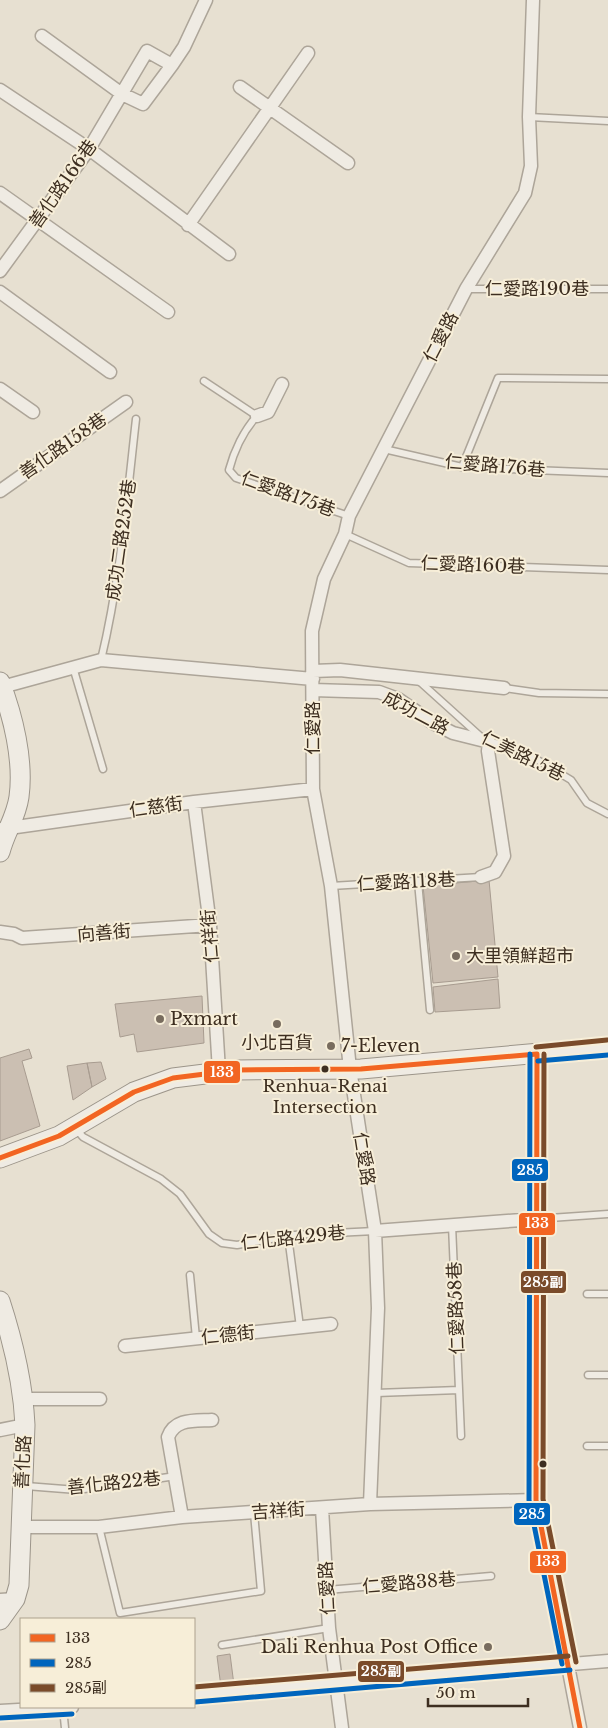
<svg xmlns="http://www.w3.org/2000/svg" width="608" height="1728" font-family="'Libre Baskerville','Noto Sans TC',serif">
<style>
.building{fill:#cbbfb2;stroke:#a89c90}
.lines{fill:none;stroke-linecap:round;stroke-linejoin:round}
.lane-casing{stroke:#ada599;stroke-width:9}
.street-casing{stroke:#ada599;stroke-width:15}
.secondary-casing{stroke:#9c958a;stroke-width:21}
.lane{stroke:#efebe3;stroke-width:6}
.street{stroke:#efebe3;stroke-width:12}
.secondary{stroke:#efebe3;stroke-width:19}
.bus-1-casing{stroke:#f7eed8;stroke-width:9}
.bus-2-casing{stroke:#f7eed8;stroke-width:9}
.bus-3-casing{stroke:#f7eed8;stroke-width:9}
.bus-1{stroke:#f26522;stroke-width:5}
.bus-2{stroke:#0065bd;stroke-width:5}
.bus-3{stroke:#7a4b2a;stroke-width:5}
.poi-dot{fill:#786c5e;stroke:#f7eed8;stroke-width:2}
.bus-dot{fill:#3d2e20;stroke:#f7eed8;stroke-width:2}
.labels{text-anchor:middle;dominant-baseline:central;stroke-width:4;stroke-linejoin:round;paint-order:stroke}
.bus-label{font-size:17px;fill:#3d2e20;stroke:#f7eed8}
.street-label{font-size:18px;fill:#3d2e20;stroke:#f7eed8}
.poi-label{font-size:18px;fill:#3d2e20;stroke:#f7eed8;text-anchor:start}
.line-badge{stroke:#f7eed8;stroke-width:2}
.badge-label{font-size:14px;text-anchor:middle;font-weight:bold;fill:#fff}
</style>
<rect width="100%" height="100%" fill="#e7e0d1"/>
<path class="building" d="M489,880L498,977L433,983L423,886Z
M498,979L500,1008L435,1012L433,987Z
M202,996L204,1043L137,1052L134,1034L120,1037L115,1004Z
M29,1049L32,1058L22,1061L40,1126L0,1141V1058Z
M101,1062L106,1079L92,1087L87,1063Z
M87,1063L92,1087L73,1100L67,1066Z
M230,1654L234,1685L221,1687L217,1656Z"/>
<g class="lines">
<g class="lane-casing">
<path id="lane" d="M529,117L608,121
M467,289H608
M204,381L257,416C244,430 234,451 229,470L236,478L349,516
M384,449L462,467L608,473
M462,467L498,378L608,379
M345,534L409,563L608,570
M101,660C120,581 127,499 136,419
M73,667L103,769
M419,681L480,736
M504,688L539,693L608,694
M488,742L508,745L531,756L571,780L587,803L608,814
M418,882L430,1010
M331,886L481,877
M75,1128L83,1137L161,1179L180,1194L209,1234L222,1243L237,1245L294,1235L375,1231
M535,1219L608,1214
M452,1225L461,1436
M288,1236L300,1327
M190,1275L196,1338
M587,1294H608
M588,1375H608
M376,1393L459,1390
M587,1446H608
M26,1486L77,1490L176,1476
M99,1527L120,1613L261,1591L254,1513
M327,1590L491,1576
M222,1645L329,1628
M63,1708L65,1728"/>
</g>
<g class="street-casing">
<path id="street" d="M42,36L122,94L143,104L172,65
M240,87L348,163
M0,90L89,149L229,254
M0,193L168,312
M188,225L308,53
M0,271L89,149L147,51L172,65L184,47L206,0
M0,292L110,372
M0,389L33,412
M257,416L268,412L282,384
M0,491L126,402
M313,671L340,670L504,688
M2,687L101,660L313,679
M313,690L379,692L398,699L433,723L453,733L489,742L488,751L504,856L495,872L481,877
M194,802L210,925L219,1071
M2,829L194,802L313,789
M0,932L14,934L22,938L210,925
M537,1054L535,1219L536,1500L580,1728
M375,1231L535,1219
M125,1346L331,1324
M24,1399H100
M0,1430L25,1425
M370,1504L378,1308L375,1231L350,1069L331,886L313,789L312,631L324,579L345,534L349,516L466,289L525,193L531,166L529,117L533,0
M322,1508L329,1628L342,1728
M182,1517L168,1437C175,1418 195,1421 212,1420
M20,1527H99L182,1517L370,1504L536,1500
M0,1600L15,1599
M194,1695L608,1661
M0,1711L72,1707"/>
</g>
<g class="secondary-casing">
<path id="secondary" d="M0,682C13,716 24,760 19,797C16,818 5,832 0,852
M0,1158L59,1136L134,1092L173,1078L237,1070L361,1069L608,1047
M0,1301C13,1341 23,1383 25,1425L19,1585L15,1599L0,1620"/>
</g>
<use href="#lane" class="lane"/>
<use href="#street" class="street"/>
<use href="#secondary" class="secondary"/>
<g class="bus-1-casing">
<path id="bus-1" d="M537,1054L536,1500L580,1728
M0,1158L59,1136L134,1092L173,1078L237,1070L361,1069L537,1054"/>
</g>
<g class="bus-2-casing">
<path id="bus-2" d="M530,1054L529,1500L562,1664
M538,1061L608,1055
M195,1702L570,1670
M0,1718L72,1714"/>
</g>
<g class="bus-3-casing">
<path id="bus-3" d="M536,1047L607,1040
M544,1054L543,1499L576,1662
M194,1687L568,1656"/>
</g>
<use href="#bus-1" class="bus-1"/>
<use href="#bus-2" class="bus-2"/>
<use href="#bus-3" class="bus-3"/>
</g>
<g class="poi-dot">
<circle cx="456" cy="956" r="5"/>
<circle cx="160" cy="1019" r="5"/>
<circle cx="277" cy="1024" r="5"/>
<circle cx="331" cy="1046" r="5"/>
<circle cx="488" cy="1647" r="5"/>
</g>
<g class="bus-dot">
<circle cx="325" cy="1069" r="4.5"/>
<circle cx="543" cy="1464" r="4.5"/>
</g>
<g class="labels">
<g class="bus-label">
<text x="325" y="1086">Renhua-Renai<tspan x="325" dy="21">Intersection</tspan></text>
</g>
<g class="street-label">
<text transform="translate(63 184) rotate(-55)">善化路166巷</text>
<text x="537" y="289">仁愛路190巷</text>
<text transform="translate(441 337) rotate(-63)">仁愛路</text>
<text transform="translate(63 446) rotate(-35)">善化路158巷</text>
<text transform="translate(495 466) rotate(5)">仁愛路176巷</text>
<text transform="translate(288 494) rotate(20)">仁愛路175巷</text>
<text transform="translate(121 540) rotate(-82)">成功二路252巷</text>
<text transform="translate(473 565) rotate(2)">仁愛路160巷</text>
<text transform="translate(416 713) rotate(28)">成功二路</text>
<text transform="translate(313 728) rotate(-90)">仁愛路</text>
<text transform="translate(523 756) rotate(26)">仁美路15巷</text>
<text transform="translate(156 807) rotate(-8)">仁慈街</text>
<text transform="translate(406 882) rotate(-3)">仁愛路118巷</text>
<text transform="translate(104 933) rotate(-5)">向善街</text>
<text transform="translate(210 936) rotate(-95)">仁祥街</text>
<text transform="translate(364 1159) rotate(81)">仁愛路</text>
<text transform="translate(293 1238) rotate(-6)">仁化路429巷</text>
<text transform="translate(456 1308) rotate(-92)">仁愛路58巷</text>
<text transform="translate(228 1335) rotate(-6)">仁德街</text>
<text transform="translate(23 1462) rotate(-87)">善化路</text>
<text transform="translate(114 1483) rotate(-6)">善化路22巷</text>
<text transform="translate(278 1511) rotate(-4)">吉祥街</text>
<text transform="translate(409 1583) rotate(-5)">仁愛路38巷</text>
<text transform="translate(327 1588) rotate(-93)">仁愛路</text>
</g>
<g class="poi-label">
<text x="466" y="956">大里領鮮超市</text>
<text x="170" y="1019">Pxmart</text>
<text x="277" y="1043" text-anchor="middle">小北百貨</text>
<text x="341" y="1046">7-Eleven</text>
<text x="478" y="1647" text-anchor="end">Dali Renhua Post Office</text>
</g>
</g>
<g class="line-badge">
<rect x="203" y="1060" width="38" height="24" rx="5" fill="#f26522"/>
<rect x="511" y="1158" width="38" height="24" rx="5" fill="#0065bd"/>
<rect x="518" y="1212" width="38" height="24" rx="5" fill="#f26522"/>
<rect x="520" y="1270" width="47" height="24" rx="5" fill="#7a4b2a"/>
<rect x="513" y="1502" width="38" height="24" rx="5" fill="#0065bd"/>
<rect x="529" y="1550" width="38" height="24" rx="5" fill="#f26522"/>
<rect x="357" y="1660" width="48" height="23" rx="5" fill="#7a4b2a"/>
</g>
<g class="badge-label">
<text x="222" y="1077">133</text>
<text x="530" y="1175">285</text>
<text x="537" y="1228">133</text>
<text x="543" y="1287">285副</text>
<text x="532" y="1519">285</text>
<text x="548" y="1566">133</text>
<text x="381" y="1676">285副</text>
</g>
<rect x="20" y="1618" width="175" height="90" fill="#f7eed8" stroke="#ada18e"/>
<rect x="30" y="1634" width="25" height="8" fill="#f26522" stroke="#ada18e"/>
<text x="65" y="1643" font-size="15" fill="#3d2e20">133</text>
<rect x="30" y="1659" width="25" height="8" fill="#0065bd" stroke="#ada18e"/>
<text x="65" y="1668" font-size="15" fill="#3d2e20">285</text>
<rect x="30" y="1684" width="25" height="8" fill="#7a4b2a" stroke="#ada18e"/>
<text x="65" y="1693" font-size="15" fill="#3d2e20">285副</text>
<path d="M428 1698v8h100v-8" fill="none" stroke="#3d2e20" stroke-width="2.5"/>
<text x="436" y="1698" font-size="15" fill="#3d2e20" stroke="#f7eed8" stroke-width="4" paint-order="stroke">50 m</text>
</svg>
